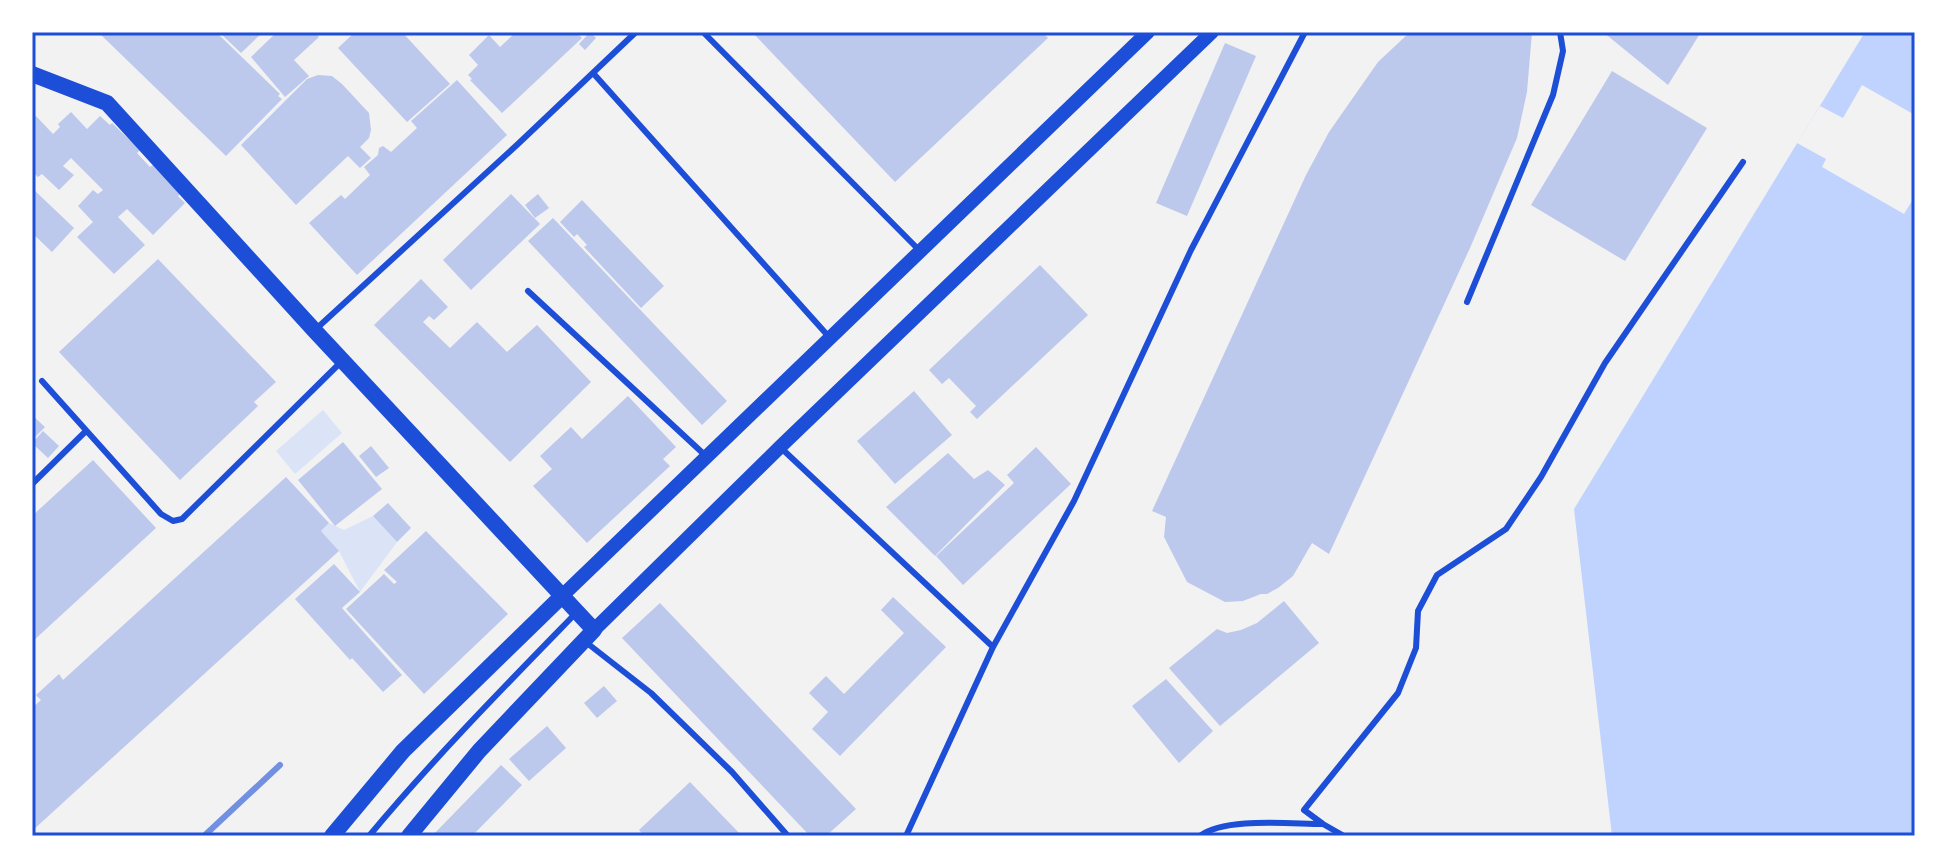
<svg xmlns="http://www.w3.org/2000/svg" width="1947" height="868" font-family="Inter,sans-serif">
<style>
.green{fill:#dbe4f7}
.water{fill:#bfd3fe}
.pier{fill:#f2f2f2}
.building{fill:#bdc9ec}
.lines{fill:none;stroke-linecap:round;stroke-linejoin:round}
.service{stroke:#1d4ed8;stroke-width:6}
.tertiary{stroke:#1d4ed8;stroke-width:14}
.secondary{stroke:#1d4ed8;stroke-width:16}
.rail{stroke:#7290e2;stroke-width:6}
.neatline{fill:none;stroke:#1d4ed8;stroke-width:3}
</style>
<rect width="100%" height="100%" fill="#f2f2f2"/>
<path class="green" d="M323,410L342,433L295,474L276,451Z
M373,516L397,542L360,592L339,551L321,531L329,523L344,530Z"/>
<path class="water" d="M1865,32H1915V836H1612L1574,509Z"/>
<path class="pier" d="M1862,85L1915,115V196L1904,214L1822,167L1826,159L1797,143L1820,106L1843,118Z"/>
<path class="building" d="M98,32H216L280,94L278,96L282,99L226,156Z
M219,32H263L241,53Z
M277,32H315L319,37L294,60L309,76L285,97L251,57Z
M355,32H402L450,84L407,122L338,48Z
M516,32H576L582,38L502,113L470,80L472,79L468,75L478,65L469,55L489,35L500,47Z
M590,32L596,38L585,50L579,44Z
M752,32H1042L1048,38L895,182Z
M1410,32H1532L1527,92L1517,138L1470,248L1329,554L1312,543L1293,576L1278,588L1267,594H1261L1243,601L1225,602L1187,582L1164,537L1166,517L1152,511L1306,175L1329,132L1378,62Z
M1603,32H1701L1668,85Z
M1225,43L1256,56L1187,216L1156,203Z
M1612,71L1707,128L1625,261L1531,205Z
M318,75L332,76L342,84L369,113L371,130L369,138L360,147L371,158L360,168L348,156L296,205L241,145L307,79Z
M457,80L507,135L357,275L309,223L341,195L345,199L370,175L364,167L378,155L379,148L383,146L391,152L417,128L411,121Z
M71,112L87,129L100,116L110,125L112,123L140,150L137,153L150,167L153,165L181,193L178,196L185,203L153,235L127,209L118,217L145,245L114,274L77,237L93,222L78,206L93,190L98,194L103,190L71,158L63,166L74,175L59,190L42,174L38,177L32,171V120L36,116L53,134L60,127L58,124Z
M32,188L74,228L52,252L32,233Z
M511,194L540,224L471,290L443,260Z
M538,194L549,208L535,218L525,205Z
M582,200L664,286L641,308L584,247L587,245L577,234L574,237L560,222Z
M553,218L727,401L702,425L528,241Z
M158,259L276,382L254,402L258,406L180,480L59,352Z
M1040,265L1088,315L977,419L970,412L976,406L949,378L942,384L929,370Z
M421,279L448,307L434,320L429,316L423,322L450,348L477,322L507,352L537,325L591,382L510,462L374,325Z
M914,391L952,435L895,484L857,441Z
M628,396L676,447L663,459L670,466L587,543L533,486L552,469L540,456L571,427L582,439Z
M32,415L45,427L32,440Z
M43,431L59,446L48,458L32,443Z
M343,442L382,489L335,526L298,480Z
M371,446L389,468L376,477L359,456Z
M1036,447L1071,484L963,585L936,556L1014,483L1007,475Z
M948,453L974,479L988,470L1005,485L935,556L886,507Z
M93,460L156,528L32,642V516Z
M286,477L329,523L321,531L339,551L32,831V708L41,700L36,695L59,674L63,680Z
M388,503L411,528L397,542L373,516Z
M426,531L508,614L424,694L346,609L384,574L394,584L397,582L384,570Z
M334,564L360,592L342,608L402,675L383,692L352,658L350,660L295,599Z
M893,597L946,647L840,756L812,729L828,712L809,693L826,676L844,694L904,633L881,610Z
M1284,601L1319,643L1220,726L1169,668L1217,629L1227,633L1241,630L1257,623Z
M660,603L856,809L826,836H810L622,638Z
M1166,679L1213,731L1179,763L1132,706Z
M604,686L617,701L597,718L584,703Z
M547,726L566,748L529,781L509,759Z
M501,765L522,785L472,836H432Z
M690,782L742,836H644L639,830Z"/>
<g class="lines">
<path class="service" d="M703,32L920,251
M593,73L830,338
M528,291L707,457
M1467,302L1553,95L1563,51L1560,32
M316,329L519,143L636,32
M42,381L161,514L173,521L182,519L340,363
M780,447L993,647
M32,484L86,431
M587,643L651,693L732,772L788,836
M1323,824L1344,836
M369,836C434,758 505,686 576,613
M906,836L993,647L1074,501L1191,250L1305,32
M1200,836C1225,817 1290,824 1323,824L1304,810L1398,693L1416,648L1418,611L1437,575L1506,529L1541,477L1605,363L1743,162"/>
<path class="tertiary" d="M562,596L1148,32
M594,630L780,447L1212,32"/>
<path class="secondary" d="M32,74L107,103L314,330L594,630L479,751L409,836
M332,836L403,751L562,596"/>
<path class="rail" d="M204,836L280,765"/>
</g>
<rect width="1947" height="868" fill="none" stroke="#ffffff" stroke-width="68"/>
<rect x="34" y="34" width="1879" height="800" class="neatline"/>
</svg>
